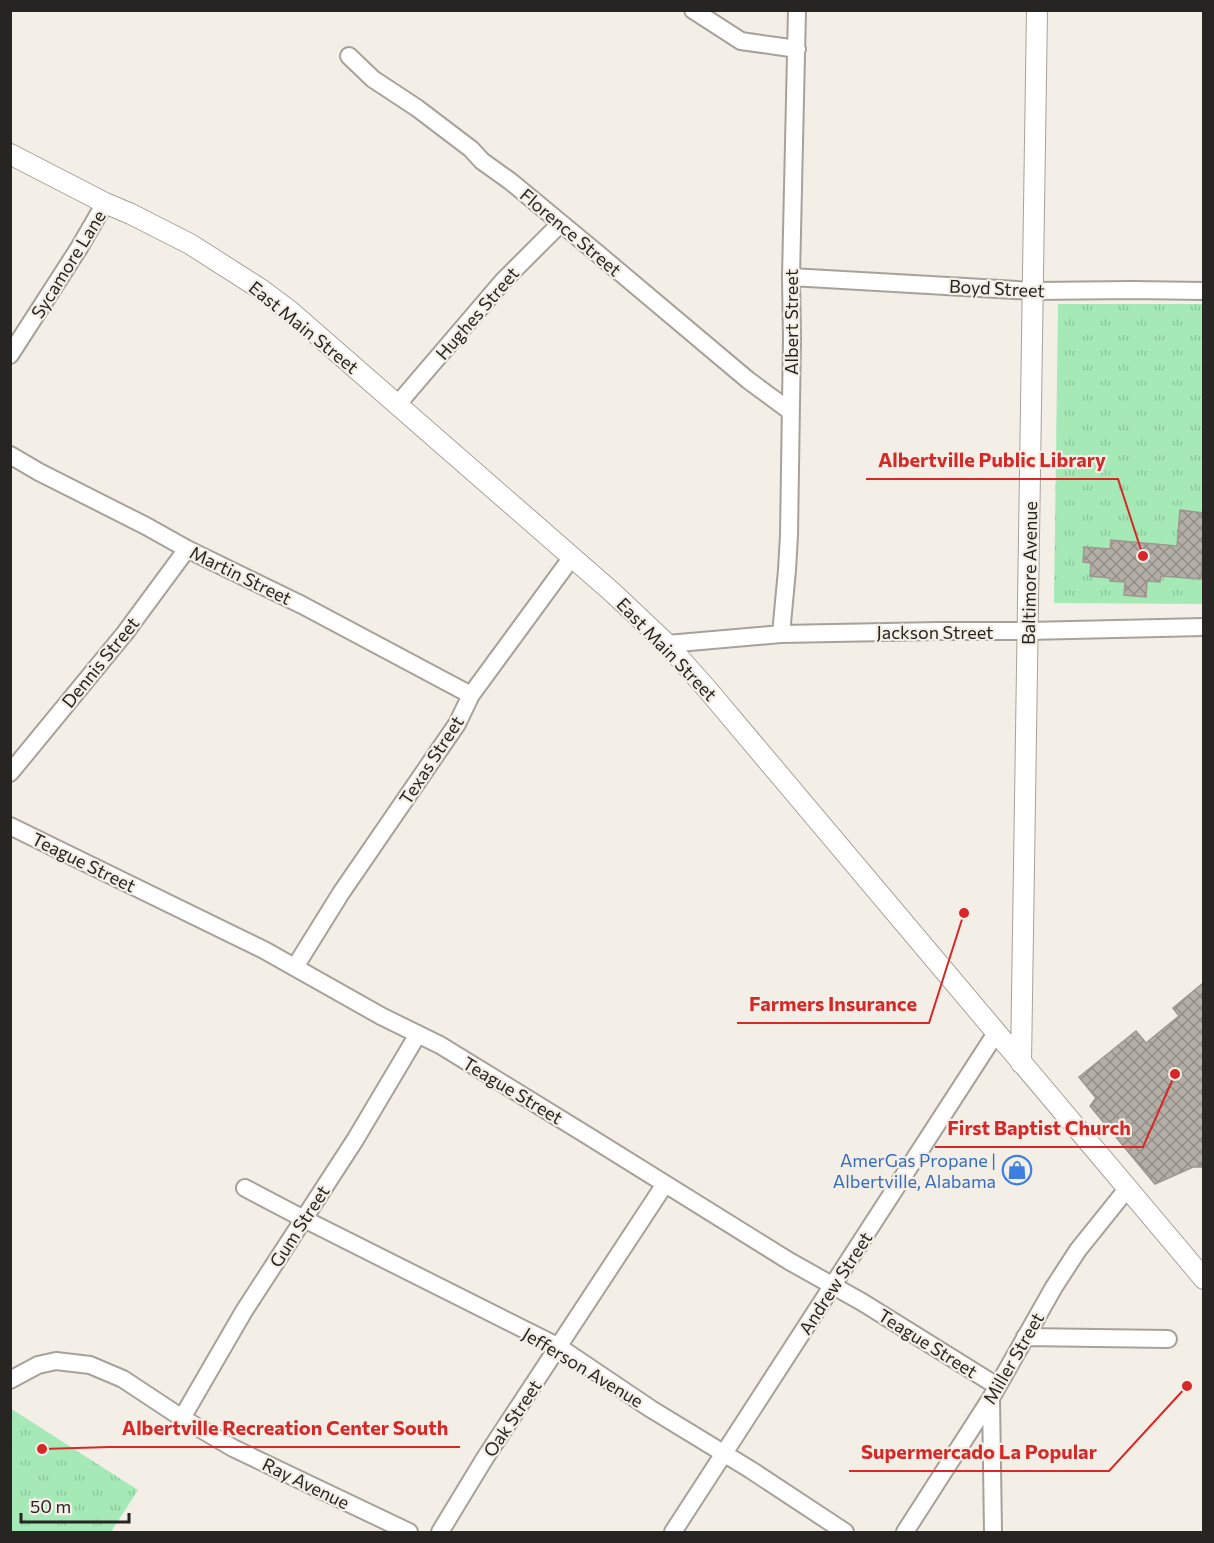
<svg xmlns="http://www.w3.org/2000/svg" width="1214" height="1543" font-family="Commissioner,sans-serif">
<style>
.park{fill:url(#park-tufts)}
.building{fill:url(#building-cross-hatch);stroke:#9d988f;stroke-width:1.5}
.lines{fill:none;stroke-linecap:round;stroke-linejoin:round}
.minor-casing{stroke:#a7a299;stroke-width:20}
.major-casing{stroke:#a7a299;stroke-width:22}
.minor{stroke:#fff;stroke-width:16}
.major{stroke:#fff;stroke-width:20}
.labels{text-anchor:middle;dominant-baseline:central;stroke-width:4.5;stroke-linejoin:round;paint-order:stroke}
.street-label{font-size:18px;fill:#272522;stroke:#f4efe6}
.shop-label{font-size:18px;fill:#366cbe;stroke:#f4efe6;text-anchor:end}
.leader{fill:none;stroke:#d62828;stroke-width:2}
.callout-dot{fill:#d62828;stroke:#f4efe6;stroke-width:2}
.callout-label{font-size:20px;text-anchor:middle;font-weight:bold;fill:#d62828;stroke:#f4efe6;stroke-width:4.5;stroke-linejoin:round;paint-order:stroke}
</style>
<defs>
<pattern id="park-tufts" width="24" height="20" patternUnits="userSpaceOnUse" patternTransform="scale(1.5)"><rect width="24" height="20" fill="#a5e9b7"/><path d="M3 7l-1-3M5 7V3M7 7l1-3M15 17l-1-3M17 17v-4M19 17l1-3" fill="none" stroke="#8ec89d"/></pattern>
<pattern id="building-cross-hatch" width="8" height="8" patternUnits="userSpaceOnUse" patternTransform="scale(1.5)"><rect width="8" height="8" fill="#b4afa6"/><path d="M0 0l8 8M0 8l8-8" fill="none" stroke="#928e87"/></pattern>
</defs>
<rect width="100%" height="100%" fill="#f4efe6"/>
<path class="park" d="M1058,304H1203V604L1054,603Z
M10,1408L138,1490L111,1532H11Z"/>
<path class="building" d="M1180,510L1203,513V550L1201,579L1161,576L1160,582L1147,581L1146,597L1124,595L1125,582L1110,581V578L1090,576L1091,563L1083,562L1084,547L1110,549L1111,540L1177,546Z
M1203,983V1167H1193L1155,1184L1090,1106L1096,1098L1079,1077L1136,1031L1146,1043L1179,1016L1173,1008Z"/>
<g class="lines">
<g class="minor-casing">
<path id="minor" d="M693,10L741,41L797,49
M349,56L373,79L417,108L471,149L482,161L510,181L603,258L748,380L790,411
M791,277L1033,291L1133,290L1204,291
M10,355L79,248L105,203
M397,405L503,281L560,224
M10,455L39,472L146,526L187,549L302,605L471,695
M781,634L787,570L789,535L792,338L791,277L797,10
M667,644L781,634L939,631H1028L1204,627
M10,773L125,633L187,549
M10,826L264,950L381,1016L440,1045L585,1134L789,1261L862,1302L997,1386
M295,967L341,893L457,724L471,695L572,557
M245,1188L304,1219L559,1347L651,1409L751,1470L845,1532
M1025,1337L1168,1339
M10,1380L38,1365L56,1361L90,1365L123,1379L182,1418L233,1448L409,1532
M991,1398L993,1532
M182,1418L244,1311L355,1140L418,1034
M440,1532L485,1458L665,1184
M673,1532L996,1033
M905,1532L991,1398L1054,1287L1078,1250L1127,1189"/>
</g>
<g class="major-casing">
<path id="major" d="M10,154L105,203L131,214L190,244L262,290L290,311L612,592L667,644L707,689L1204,1279
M1021,1063L1037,10"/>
</g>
<use href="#minor" class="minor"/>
<use href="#major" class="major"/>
</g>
<defs>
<g id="shop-ring" transform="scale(1.5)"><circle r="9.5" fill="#f4efe6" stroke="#3f7fe0" stroke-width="1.5"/><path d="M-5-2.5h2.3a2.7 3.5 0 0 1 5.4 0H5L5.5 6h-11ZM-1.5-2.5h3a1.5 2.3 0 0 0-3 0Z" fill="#3f7fe0"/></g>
</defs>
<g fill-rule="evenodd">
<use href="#shop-ring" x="1017" y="1170"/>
</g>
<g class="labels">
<g class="street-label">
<text transform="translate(571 232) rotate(40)">Florence Street</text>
<text transform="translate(68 264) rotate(-58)">Sycamore Lane</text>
<text transform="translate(997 288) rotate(3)">Boyd Street</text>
<text transform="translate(477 313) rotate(-49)">Hughes Street</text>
<text transform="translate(791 322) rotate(-90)">Albert Street</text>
<text transform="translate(304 327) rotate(39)">East Main Street</text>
<text transform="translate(1029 573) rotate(-89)">Baltimore Avenue</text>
<text transform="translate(241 575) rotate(26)">Martin Street</text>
<text x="935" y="632">Jackson Street</text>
<text transform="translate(667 649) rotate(46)">East Main Street</text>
<text transform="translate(100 662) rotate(-51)">Dennis Street</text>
<text transform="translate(431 760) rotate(-57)">Texas Street</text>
<text transform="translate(84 862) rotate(26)">Teague Street</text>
<text transform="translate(513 1090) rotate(31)">Teague Street</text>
<text transform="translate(299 1226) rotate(-57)">Gum Street</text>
<text transform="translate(835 1283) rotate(-57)">Andrew Street</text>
<text transform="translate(928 1343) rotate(32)">Teague Street</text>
<text transform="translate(1013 1358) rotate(-60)">Miller Street</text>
<text transform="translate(583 1367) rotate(31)">Jefferson Avenue</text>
<text transform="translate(512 1418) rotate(-56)">Oak Street</text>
<text transform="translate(306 1483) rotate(26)">Ray Avenue</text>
</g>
<g class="shop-label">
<text x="996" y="1160">AmerGas Propane |<tspan x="996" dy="21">Albertville, Alabama</tspan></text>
</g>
</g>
<path class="leader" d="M1143 556L1118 479H866M964 913L929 1023H737M1175 1074L1143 1147H935M42 1449L110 1447H460M1187 1386L1109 1471H849"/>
<g class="callout-dot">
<circle cx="1143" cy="556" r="6"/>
<circle cx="964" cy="913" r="6"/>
<circle cx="1175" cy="1074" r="6"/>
<circle cx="42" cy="1449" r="6"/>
<circle cx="1187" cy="1386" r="6"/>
</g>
<g class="callout-label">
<text x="992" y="467">Albertville Public Library</text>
<text x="833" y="1011">Farmers Insurance</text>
<text x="1039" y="1135">First Baptist Church</text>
<text x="285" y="1435">Albertville Recreation Center South</text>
<text x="979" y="1459">Supermercado La Popular</text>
</g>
<rect width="1214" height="1543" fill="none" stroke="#272522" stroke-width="24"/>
<path d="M21 1513v9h108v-9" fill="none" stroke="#272522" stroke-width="3"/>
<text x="30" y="1513" font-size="18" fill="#272522" stroke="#f4efe6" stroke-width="4.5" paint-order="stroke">50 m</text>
</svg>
